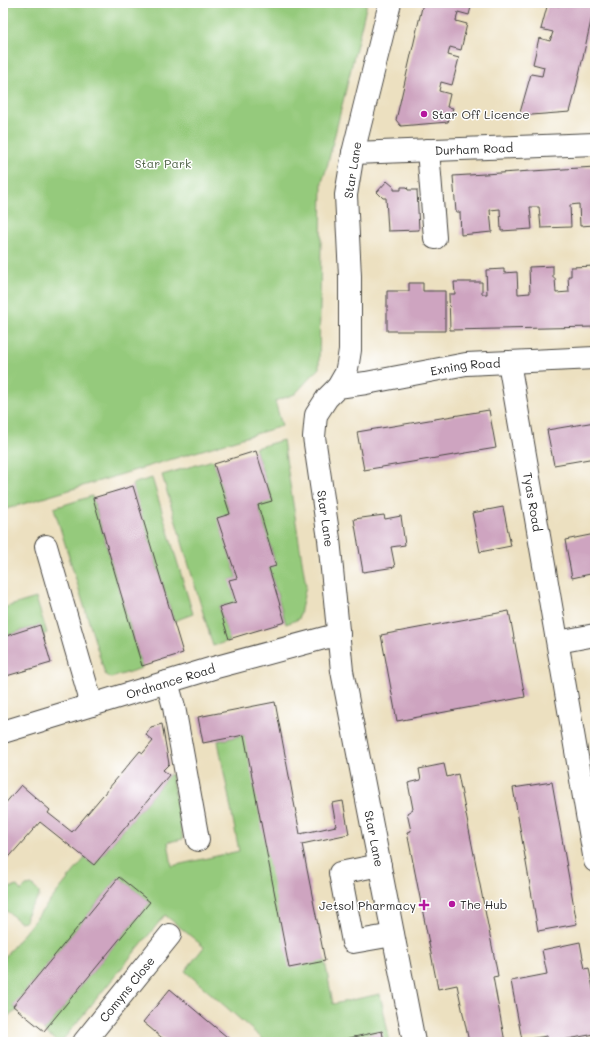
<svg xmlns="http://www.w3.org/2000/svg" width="598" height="1045" font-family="Mali,sans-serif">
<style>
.green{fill:#95ca7b;stroke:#607a53}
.building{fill:#cea4c0}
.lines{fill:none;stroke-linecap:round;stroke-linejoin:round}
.minor-casing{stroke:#484641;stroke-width:24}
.minor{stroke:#fff;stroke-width:22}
.poi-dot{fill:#b5179e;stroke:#fff;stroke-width:1.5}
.labels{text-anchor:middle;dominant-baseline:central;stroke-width:3;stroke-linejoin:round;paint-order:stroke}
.poi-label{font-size:12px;fill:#2b2b2b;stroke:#fff;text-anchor:start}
.street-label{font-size:12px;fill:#2b2b2b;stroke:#fff}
.park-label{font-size:12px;fill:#506347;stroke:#fff}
</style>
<rect width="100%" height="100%" fill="#fff"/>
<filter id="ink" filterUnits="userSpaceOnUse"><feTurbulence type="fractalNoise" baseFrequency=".025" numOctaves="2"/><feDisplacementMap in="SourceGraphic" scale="8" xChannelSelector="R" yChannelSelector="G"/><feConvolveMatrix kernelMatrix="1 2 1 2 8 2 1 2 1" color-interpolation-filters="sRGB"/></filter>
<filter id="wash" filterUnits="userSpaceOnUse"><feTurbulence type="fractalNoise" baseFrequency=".012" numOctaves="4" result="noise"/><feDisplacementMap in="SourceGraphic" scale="16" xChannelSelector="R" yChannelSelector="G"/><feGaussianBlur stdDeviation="0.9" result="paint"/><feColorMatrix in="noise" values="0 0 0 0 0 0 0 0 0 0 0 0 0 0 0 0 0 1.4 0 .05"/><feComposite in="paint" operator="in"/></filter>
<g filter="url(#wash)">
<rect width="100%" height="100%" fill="#ece0c0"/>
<path class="green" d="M3,3H367L327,167L322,182L319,368L295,394L275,401L282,426L3,510Z
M283,440L306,586L299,619L286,624L269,568L276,565L258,505L272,500L255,448Z
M213,460L230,514L218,519L237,578L230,580L236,602L219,607L230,641L213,646L162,475Z
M152,478L193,614L174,621L132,484Z
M92,496L142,668L111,678L105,674L54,508Z
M36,598L47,633L43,635L39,625L3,637V608Z
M244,735L325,961L333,1004L380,994L390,1042H266L185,971L204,947L165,915L61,1042H57L44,1031L150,902L119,877L13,1006L18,1010L3,1019V959L85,858L94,865L169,775L171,774L183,839L168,842L172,866L239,851L218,741Z
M32,885L39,892V897L28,911L26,921L20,922L3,908V893L8,888L17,886L21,891L26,886Z"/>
<g id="blocks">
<path class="building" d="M423,3H472L469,15L458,12L456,21L467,24L461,50L450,47L448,55L459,58L452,85L441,82L439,91L450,94L447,107L453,108L448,122L401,126L396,120Z
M548,3L559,6L560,3H595L574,97L570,112L519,116L531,74L542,76L544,67L533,64L539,38L550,41L553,32L541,29Z
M595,167V225L580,226L579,204L570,205L571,227L541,228L539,207H530L532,229L501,231L500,209L490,210L492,232L461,235L460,212H456L453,176Z
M387,181L394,187V190H401V187H407L408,190H417L419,230L388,231L386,198H383L377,192Z
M553,266V278H555L556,293L569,292L568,276H571V267L595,266V327L450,330L449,294H455L454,282H482V294H487L486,270L504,269V273L517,272L518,294L530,293L529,267Z
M409,283H423V291H445V331H387V291H409Z
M489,410L496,448L364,470L357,432Z
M595,422V458L554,465L547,430Z
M256,451L272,501L258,505L276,566L269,568L285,622L229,639L219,607L236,602L229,580L237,578L217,518L230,514L214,464Z
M133,486L183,653L142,666L93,498Z
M503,507L511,546L480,552L472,513Z
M384,515L385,519L401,516L405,545L391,547L395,567L363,572L354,519Z
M595,534V573L572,578L565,540Z
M509,611L525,697L397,721L381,635Z
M40,625L51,663L3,677V637Z
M275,702L300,834L336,826L332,803L343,801L349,834L302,844L325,961L289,968L244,735L203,743L198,717Z
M162,724L169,764L163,770L169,775L94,865L40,822L3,864V806L21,785L50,810L48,813L72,832L140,751L143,753L153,741L146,735L151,727Z
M444,764L447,777L458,774L498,976L493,977L505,1042H469L457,985L438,989L407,832L411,831L407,813L413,809L408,783L421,780L419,769Z
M552,782L577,924L538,931L513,788Z
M119,877L150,902L44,1031L13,1006Z
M580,942L585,969L589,968L595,999V1034L552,1042H548L547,1036L522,1040L511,981L547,974L542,950Z
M170,989L233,1042H167L143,1022Z
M382,1031L384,1042H340V1040Z"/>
</g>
</g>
<g filter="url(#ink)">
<use href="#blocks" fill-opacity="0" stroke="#484641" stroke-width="1"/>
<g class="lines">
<g class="minor-casing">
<g id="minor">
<path id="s1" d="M390,3L353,153L346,195L350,276V350L348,363L346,373L338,387L327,398L316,415L314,437L329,539L342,671L414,1042"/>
<path d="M428,150L435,238"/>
<path id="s2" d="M353,153L595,144"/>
<path id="s3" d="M509,362L595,861"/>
<path id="s4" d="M338,387L366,383L466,364L595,358"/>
<path d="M46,546L92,705"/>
<path d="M558,642L595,635"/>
<path d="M167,682L174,707L198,840"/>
<path id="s5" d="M3,732L213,668L339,634"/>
<path d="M380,865L340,873L353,942L393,935"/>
<path id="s6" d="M84,1042L170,935"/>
</g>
</g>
<use href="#minor" class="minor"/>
</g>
</g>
<g class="poi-dot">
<circle cx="424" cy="114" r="4"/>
<circle cx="452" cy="904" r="4"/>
<path d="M422 899h4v4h4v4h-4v4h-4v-4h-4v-4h4z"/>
</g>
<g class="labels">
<g class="poi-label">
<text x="432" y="114">Star Off Licence</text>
<text x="460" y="904">The Hub</text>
<text x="416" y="905" text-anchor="end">Jetsol Pharmacy</text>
</g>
<g class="street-label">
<text stroke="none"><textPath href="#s2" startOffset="121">Durham Road</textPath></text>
<text transform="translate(352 170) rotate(-81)">Star Lane</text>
<text stroke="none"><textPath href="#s4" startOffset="129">Exning Road</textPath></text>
<text stroke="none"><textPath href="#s3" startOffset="142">Tyas Road</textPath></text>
<text stroke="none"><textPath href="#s1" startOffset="532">Star Lane</textPath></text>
<text stroke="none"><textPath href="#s5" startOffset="175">Ordnance Road</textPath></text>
<text stroke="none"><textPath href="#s1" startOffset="856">Star Lane</textPath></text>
<text stroke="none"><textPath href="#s6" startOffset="68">Comyns Close</textPath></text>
</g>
<g class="park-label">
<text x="163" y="163">Star Park</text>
</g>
</g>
<rect width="598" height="1045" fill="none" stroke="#fff" stroke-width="16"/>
</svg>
